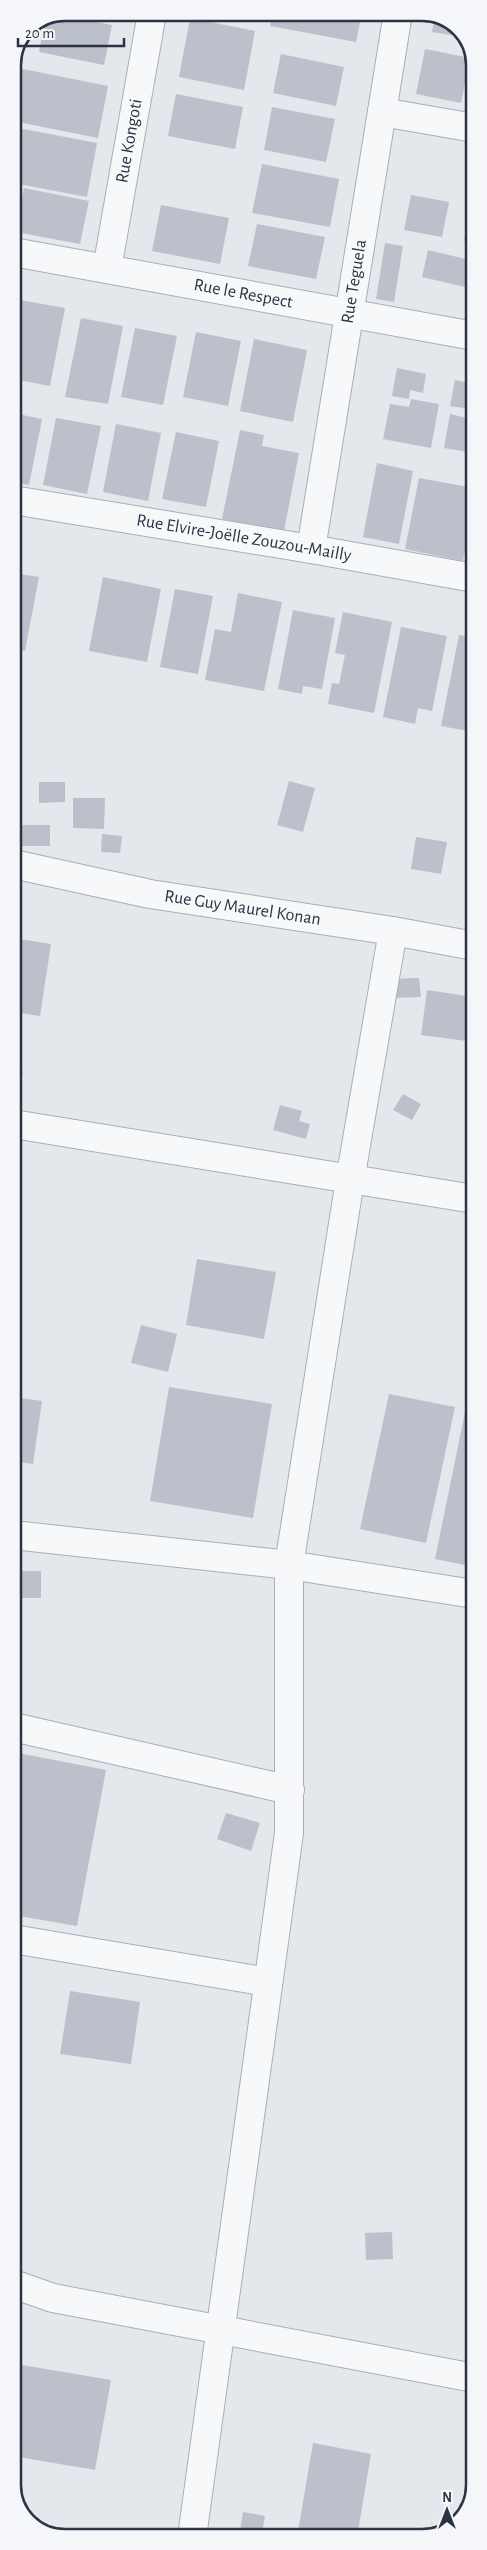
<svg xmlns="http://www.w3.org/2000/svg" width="487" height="2550" font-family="'Alegreya Sans',sans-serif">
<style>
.building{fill:#bbc0ca}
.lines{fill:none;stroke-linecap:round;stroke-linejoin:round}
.minor-casing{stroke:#a9aeb7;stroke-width:30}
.minor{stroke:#f7f8fa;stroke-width:28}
.labels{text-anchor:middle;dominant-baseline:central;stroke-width:4;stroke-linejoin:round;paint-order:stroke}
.street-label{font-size:18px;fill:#2b3445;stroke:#f4f6f9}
.rim{fill:none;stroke:#2b3445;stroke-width:2.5}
</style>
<rect width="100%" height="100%" fill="#e4e7ec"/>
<path class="building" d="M222,13H260L258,21Z
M272,13H362L356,42L270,26Z
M60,15L112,25L104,65L39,52L45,21Z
M435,17L459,28L463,37L432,32Z
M190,18L255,31L244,90L179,77Z
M425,49L470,58L461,103L416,94Z
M281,54L344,67L336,106L273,93Z
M18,68L108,86L98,138L13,121V97Z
M176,94L243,107L235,149L168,136Z
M272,107L335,119L326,162L264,150Z
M13,127L97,143L87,197L13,183Z
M262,164L339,179L330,227L252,213Z
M24,188L89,201L80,244L16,232Z
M411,195L449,202L442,237L404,230Z
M161,205L229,218L220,264L152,251Z
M468,220L474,221V243L464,241Z
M257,224L325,237L316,279L248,266Z
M385,243L403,246L394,302L376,299Z
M428,250L474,261V289L422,277Z
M20,300L65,308L50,386L13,379V338Z
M81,318L123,326L108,404L65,397Z
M135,328L177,336L163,405L121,397Z
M196,332L241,341L228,406L183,397Z
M254,339L307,350L293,422L240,411Z
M397,368L426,374L423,393L410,390L409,399L392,396Z
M455,380L474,384V400H471L470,409L450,406Z
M411,399L439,404L431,448L383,439L390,404L409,407Z
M473,410L474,453L444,448L450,414L471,419Z
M13,413L42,419L29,485L13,482Z
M56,418L101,426L87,494L43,485Z
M116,424L161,433L148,501L103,492Z
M240,430L264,435L262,446L299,453L284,531L222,519Z
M176,432L219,441L206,507L162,499Z
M377,463L413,471L399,544L363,537Z
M419,478L474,488V505L463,561L405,549Z
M13,573L39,577L25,651L13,649Z
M103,577L161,589L147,662L89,651Z
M175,589L213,596L198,674L160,667Z
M238,593L282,602L264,691L205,680L215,629L231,632Z
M293,610L335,618L322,689L303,686L302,694L278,689Z
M343,612L392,622L374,713L328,704L332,683L339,684L345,655L335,653Z
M401,627L447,636L432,711L418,708L415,724L383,717Z
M459,635L474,638V719H471L468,731L441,726Z
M289,781L315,788L303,832L277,825Z
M39,782H65V802L39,803Z
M73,798H105L104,829L73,828Z
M19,825H50V846H19Z
M102,834L122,836L120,853L101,852Z
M416,837L447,842L441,874L411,869Z
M13,938L51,944L40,1016L13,1012Z
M419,978L421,997L389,998L388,979Z
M427,990L474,997V1042L421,1035Z
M13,1069L23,1071L20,1087L13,1085Z
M403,1094L421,1104L412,1120L393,1110Z
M280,1105L302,1111L299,1121L310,1124L306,1139L273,1130Z
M197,1259L276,1272L264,1339L186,1325Z
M141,1325L177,1334L168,1372L131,1363Z
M169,1387L272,1404L253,1518L150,1501Z
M389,1394L455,1407L426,1543L360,1529Z
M13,1397L42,1401L33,1464L13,1461Z
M466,1407L474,1408V1567L435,1559Z
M19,1571H41V1598H19Z
M13,1752L106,1770L77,1926L13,1915Z
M226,1813L260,1823L251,1851L217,1839Z
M70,1991L140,2002L131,2064L60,2054Z
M392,2232L393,2259L366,2260L365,2233Z
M22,2365L111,2380L95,2470L13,2456V2379L19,2380Z
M313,2443L371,2454L357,2537H297Z
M243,2512L265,2516L261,2537H239Z"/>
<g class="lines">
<g class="minor-casing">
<g id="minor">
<path d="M382,112L474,128"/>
<path id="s1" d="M13,252L474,336"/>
<path id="s2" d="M107,269L152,13"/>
<path id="s3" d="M13,500L311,549L474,578"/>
<path id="s4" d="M311,549L398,13"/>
<path id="s5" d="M13,864L150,894L393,931L474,946"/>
<path d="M13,1124L474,1199"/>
<path d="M13,1535L289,1565L474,1594"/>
<path d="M13,1727L290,1790"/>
<path d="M13,1939L268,1982"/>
<path d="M13,2284L53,2298L474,2378"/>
<path d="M192,2537L289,1833V1565L350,1180L393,931"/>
</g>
</g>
<use href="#minor" class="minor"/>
</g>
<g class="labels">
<g class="street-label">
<text stroke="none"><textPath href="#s2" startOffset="130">Rue Kongoti</textPath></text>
<text stroke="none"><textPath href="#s4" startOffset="271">Rue Teguela</textPath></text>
<text stroke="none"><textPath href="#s1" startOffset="234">Rue le Respect</textPath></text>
<text stroke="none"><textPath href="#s3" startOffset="234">Rue Elvire-Joëlle Zouzou-Mailly</textPath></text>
<text stroke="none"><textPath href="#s5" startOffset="234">Rue Guy Maurel Konan</textPath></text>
</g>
</g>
<path d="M0 0H487V2550H0ZM65 21H422A44 44 0 0 1 466 65V2485A44 44 0 0 1 422 2529H65A44 44 0 0 1 21 2485V65A44 44 0 0 1 65 21Z" fill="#f4f6f9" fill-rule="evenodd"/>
<path class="rim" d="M65 21H422A44 44 0 0 1 466 65V2485A44 44 0 0 1 422 2529H65A44 44 0 0 1 21 2485V65A44 44 0 0 1 65 21Z"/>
<g transform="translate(447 2510)" stroke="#f4f6f9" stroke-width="4" paint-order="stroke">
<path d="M0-4L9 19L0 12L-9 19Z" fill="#2b3445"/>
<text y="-8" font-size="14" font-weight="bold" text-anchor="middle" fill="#2b3445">N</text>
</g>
<path d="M18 38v8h106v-8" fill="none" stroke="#2b3445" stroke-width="2.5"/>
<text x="25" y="38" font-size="15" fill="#2b3445" stroke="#f4f6f9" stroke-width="4" paint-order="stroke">20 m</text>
</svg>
